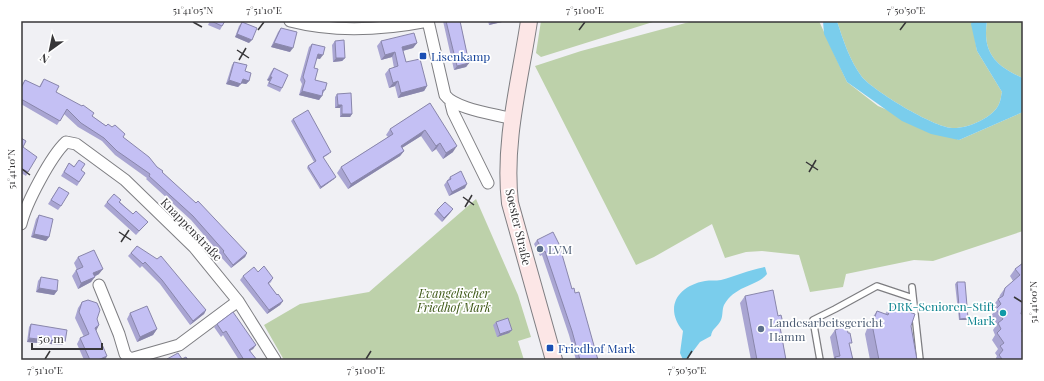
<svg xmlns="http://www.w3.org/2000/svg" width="1044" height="381" font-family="'Playfair Display',serif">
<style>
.green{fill:#bdd1aa}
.water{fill:#7acdec}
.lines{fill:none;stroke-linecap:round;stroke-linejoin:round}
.lane-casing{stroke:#7e7e82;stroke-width:8}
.street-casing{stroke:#7e7e82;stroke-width:13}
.secondary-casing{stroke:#7e7e82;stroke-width:18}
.lane{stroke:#fff;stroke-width:5.5}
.street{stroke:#fff;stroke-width:11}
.secondary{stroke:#fce6e6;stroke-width:16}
.wall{fill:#a9a5d2}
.shaded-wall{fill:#8986ab}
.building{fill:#c4c0f4;stroke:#8986ab}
.ticks{fill:none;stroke:#373638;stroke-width:1.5}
.transit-dot{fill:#1a4fb4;stroke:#fff;stroke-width:1.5}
.service-dot{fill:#5c6f8a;stroke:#fff;stroke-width:1.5}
.culture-dot{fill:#0f9aa8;stroke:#fff;stroke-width:1.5}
.labels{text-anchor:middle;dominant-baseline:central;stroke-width:3.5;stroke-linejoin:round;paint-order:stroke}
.transit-label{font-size:12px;fill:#164399;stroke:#fff;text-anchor:start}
.street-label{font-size:12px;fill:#373638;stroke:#fff}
.service-label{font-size:12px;fill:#4e5e75;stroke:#fff;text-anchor:start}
.park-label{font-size:12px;font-style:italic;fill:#3c5715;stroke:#fff}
.culture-label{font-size:12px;fill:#0d838f;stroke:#fff;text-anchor:end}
.neatline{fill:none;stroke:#373638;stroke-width:1.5}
.ticks-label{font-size:10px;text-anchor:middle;fill:#373638}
</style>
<rect width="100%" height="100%" fill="#f0f0f4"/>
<path class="green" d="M541,21H656L541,57L536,53Z
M693,21H819L847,82L878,106L959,140L1023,112V231L933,261L914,260L846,274L843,287L810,292L799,255L762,251L746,252L725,258L712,224L654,257L636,265L535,66L581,51Z
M837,21H972L977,51L1002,92C1001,95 1001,100 999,104C993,118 967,129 952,128C933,127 874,91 862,77C850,61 843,40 837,21Z
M987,21H1023V78C996,66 982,53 987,21Z
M476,199L518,295L531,337L518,341L524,360H284L264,325L300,304L369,292Z"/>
<path class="water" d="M823,21H837C843,40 850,61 862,77C874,91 933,127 952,128C967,129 993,118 999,104C1001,100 1001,95 1002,92L977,51L971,24L972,21H987C982,53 996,66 1023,78V112L959,140L931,134L902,121L847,82L824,34Z
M765,267L767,274C758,286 735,285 724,305C722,309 723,316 721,320C718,327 712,328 711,336L700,342L688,358L683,360L680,353L683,331C664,308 677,286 705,281C710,280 716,281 721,280C736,276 749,270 765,267Z"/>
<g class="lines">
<g class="lane-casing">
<path id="lane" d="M912,287L920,360
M820,360L813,320L835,309L877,286L913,298"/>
</g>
<g class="street-casing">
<path id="street" d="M290,21C336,33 382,30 428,21
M428,21L445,95C455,109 495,114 513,119
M452,102L451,104L453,112L488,183
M21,224C26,203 51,156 66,142L76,144L125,180L194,247L238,301L275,360
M99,285L119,334L125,354L130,359L179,345L238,301"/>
</g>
<g class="secondary-casing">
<path id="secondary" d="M529,21C520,81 503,142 510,203L554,360"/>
</g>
<use href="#lane" class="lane"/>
<use href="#street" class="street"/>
<use href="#secondary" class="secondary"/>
</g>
<path class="wall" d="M210,21H225L220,30L208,25Z
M443,21H460L469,63L466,67L454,70Z
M488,21H503L502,22L489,25Z
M242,22L249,43L235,37L239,26Z
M281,28L290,52L271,47L278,32Z
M335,41L345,58L342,61L333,62L332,45Z
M381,41L417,43L413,48L403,51L406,62L427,86L424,91L398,98L395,86L389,88L385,74L389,69L394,68L392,57L381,60L377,46Z
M312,44L320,59L316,58L314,68L315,80L325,90L319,100L299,95L302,84L300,80L309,47Z
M234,62L245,71L249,81L246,84L241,83L238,87L226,84L232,65Z
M274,68L282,88L280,92L267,86L269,81L267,80L271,72Z
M44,79L56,92L123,137L157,167L247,253L245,257L231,268L220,256L221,255L191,220L146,179L147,178L115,155L102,141L78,127L64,114L57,125L21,104V86L25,80L39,87Z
M337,94L352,114L350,117H340V108H335V97Z
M430,103L453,152L443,159L436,149L432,152L421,136L402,148L404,151L400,156L348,189L337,173L341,167L388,137L386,135L390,129Z
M293,119L329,154L323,158L334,179L320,189L307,168L308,166L314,162L291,121Z
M21,138L28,172L26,176L21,173Z
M69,163L85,173L77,186L61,176Z
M450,177L465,188L449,196L444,185Z
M59,187L61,206L58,210L48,204Z
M107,202H120L133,214L148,222L136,235L104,206Z
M453,209L450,213L442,222L434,214L437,210Z
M39,215L49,237L46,241L31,237L36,219Z
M537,240L572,289L598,360H576L569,335L542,255L540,256L534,244Z
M137,246L206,310L204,314L190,325L160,284L142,266L140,268L128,256Z
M78,257L99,274L94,277L91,282L78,289L72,276L76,270H77L74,263Z
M1023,263L1021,314L1023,360H995L997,356L995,353L998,349L992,340L995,335L993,330L997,324L991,316L995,310L993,306L998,299L999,298L1000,295L1005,288L1013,281L1010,276L1015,269Z
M258,272L273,278L271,282L269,284L277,295L283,301L280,305L267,314L240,280L243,276Z
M41,277L57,291L54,295L36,292L38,281Z
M957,282L968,318L967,320H959L955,284Z
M745,296L781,331L786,360H751L740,303Z
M82,302L97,319L99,325L96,330L105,360H84L77,344L80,338L84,337L75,318L78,308Z
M891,306L911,326L917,360H870L865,334L870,321L877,311L885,314Z
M130,313L157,329L153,335L137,342L127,319Z
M496,322L512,330L509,333L497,337L493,325Z
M31,324L65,342L62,345L27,342L29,327Z
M217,324L256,345L253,349L250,351L257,360H239L223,335L221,337L214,327Z
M835,330L850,346L853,360H833L834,358L830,337Z"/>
<path class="shaded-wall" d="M492,21H503L502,22L489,25Z
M237,34L252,40L249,43L235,37Z
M274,43L293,48L290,52L271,47Z
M417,43L413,48L398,52L402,47Z
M395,52L392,57L381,60L385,55Z
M318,54L323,55L320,59L315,58Z
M336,58H345L342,61L333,62Z
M469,63L466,67L454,70L457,66Z
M270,77H272L269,81L267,80Z
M243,79L249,81L246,84L240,83Z
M229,80L241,84L238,87L226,84Z
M398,81L395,86L389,88L393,83Z
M427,86L424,91L398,98L401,93Z
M302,91L322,96L319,100L299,95Z
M338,105H342L340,108H335Z
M342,114H352L350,117H340Z
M425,130L421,136L397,151L401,146Z
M440,143L436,149L432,152L436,146Z
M457,146L453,152L443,159L446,153Z
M404,151L400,156L348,189L351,184Z
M336,177L334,179L320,189L321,187Z
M467,184L465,188L449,196L452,192Z
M453,209L450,213L442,222L444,218Z
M34,234L49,237L46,241L31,237Z
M247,253L245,257L231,268L233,265Z
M103,269L99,274L89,279L93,273Z
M95,277L91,282L78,289L81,283Z
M39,288L57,291L54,295L36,292Z
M283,301L280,305L267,314L269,310Z
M206,310L204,314L190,325L193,321Z
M968,318L967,320H959L960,319Z
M99,325L96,331L95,328Z
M157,329L153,335L137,342L140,337Z
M512,330L509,333L497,337L500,334Z
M29,338L65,342L62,345L27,342Z
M256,345L253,349L246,353L249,350Z
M107,356L105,360H98Z"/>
<path class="building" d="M211,21H225L222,26Z
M446,21H460L469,63L457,66Z
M242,22L257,28L252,40L237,34Z
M281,28L297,32L293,48L274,43Z
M414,33L417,43L402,47L406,62L420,59L427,86L401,93L398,81L393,83L389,69L398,66L395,52L385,55L381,41Z
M344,40L345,58H336L335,41Z
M312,44L325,47L323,55L318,54L314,68L318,69L315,80L327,83L325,90H323L322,96L302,91L305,81L303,77Z
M234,62L247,65L245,71L251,73L249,81L243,79L241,84L229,80Z
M274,68L288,75L282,88L269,83L272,77H270Z
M44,79L59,86L56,92L82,106L83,105L94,113L92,116L106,126L108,124L112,127L115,125L125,134L123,137L149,157L157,167L163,171L162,172L196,203L198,201L247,253L233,265L223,252L224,251L193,216L149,176L150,174L117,151L104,138L81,123L67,109L60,121L21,99V88L25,80L40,87Z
M351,93L352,114H342V105H338L337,94Z
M430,103L457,146L446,153L440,143L436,146L425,130L401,146L404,151L351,184L341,167L393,134L390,129Z
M308,110L331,152L323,157L336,177L321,187L308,166L316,161L293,119Z
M21,138L26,141L23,147L37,157L28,172L21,168Z
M79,160L85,164L81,170L85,173L79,182L64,172L69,163L74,167Z
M461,171L467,184L452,192L447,181L451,179L450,177Z
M59,187L69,193L61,206L51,200Z
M114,194L121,200L119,202L133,214L136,211L148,222L139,231L107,202Z
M445,202L453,209L444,218L437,210Z
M39,215L53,219L49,237L34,234Z
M553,232L559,244L572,289L574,288L575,293L579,292L598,360H580L572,331L545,251L543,252L537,240Z
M137,246L157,259L161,256L206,310L193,321L162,280L145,262L143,264L131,253Z
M94,250L103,269L93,273L95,277L81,283L76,270L83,267L78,257Z
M1023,263V304L1021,314H1023V324L1022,332H1023V360H1002V359L999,355L1003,350L1000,346L1004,343L997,333L1001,329L998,323L1003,319L996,309L1001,304L998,299L1003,296L1005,288L1020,275L1015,269Z
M264,266L273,278L268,283L277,295L278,294L283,301L269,310L243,276L254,267L258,272Z
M41,277L58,280L57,291L39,288Z
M957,282H965L968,318L960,319Z
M773,290L778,316L781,315L784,327H780L786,360H757L745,296Z
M88,300L97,303L100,310L97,319L99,325L95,328L107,356L98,360H90L80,338L89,334L79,312L82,302Z
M147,306L157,329L140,337L130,313Z
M891,306L915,314L911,326L917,360H879L872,324L877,311L888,315Z
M233,312L256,345L249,350L257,360H244L226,331L223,333L217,324Z
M508,318L512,330L500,334L496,322Z
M31,324L67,330L65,342L29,338Z
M847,327L848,333H850L852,343H849L853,360H836L835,357L840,356L835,330L840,328Z
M178,353L182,359L186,357L188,360H168L167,359Z"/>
<path class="ticks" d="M193,22L202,27M258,30L264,22M579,30L585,22M900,30L906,22M237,50L249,58M239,60L246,48M806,162L818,170M22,169L30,175M809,172L816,160M463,197L474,205M465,207L472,195M119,232L131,240M121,242L129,230M1014,297L1022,302M45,359L50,351M366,359L371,351M687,359L692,351"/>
<g class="transit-dot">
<rect x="419" y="52" width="8" height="8" rx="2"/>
<rect x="546" y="344" width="8" height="8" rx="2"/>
</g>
<g class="service-dot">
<circle cx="540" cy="249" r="4"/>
<circle cx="761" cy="329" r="4"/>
</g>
<circle class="culture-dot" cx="1003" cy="313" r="4"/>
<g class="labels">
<g class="transit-label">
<text x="431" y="56">Lisenkamp</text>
<text x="558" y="348">Friedhof Mark</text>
</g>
<g class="street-label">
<text transform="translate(519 227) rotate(77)">Soester Straße</text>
<text transform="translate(192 229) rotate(46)">Knappenstraße</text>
</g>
<g class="service-label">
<text x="548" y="249">LVM</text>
<text x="769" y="322">Landesarbeitsgericht<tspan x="769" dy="14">Hamm</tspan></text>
</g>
<g class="park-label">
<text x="454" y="293">Evangelischer<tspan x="454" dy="14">Friedhof Mark</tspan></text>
</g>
<g class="culture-label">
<text x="995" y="306">DRK-Senioren-Stift<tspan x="995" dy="14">Mark</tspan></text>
</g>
</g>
<rect width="1044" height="381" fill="none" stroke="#ffffff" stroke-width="44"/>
<g transform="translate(50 50) rotate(213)" stroke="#ffffff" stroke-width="3" paint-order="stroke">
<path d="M0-3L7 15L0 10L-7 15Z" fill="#373638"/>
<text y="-6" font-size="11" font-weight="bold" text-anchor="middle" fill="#373638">N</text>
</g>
<path d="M32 343v6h70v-6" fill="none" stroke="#373638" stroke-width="2"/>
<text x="38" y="343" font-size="12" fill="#373638" stroke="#ffffff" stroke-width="3" paint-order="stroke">50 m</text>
<rect x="22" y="22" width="1000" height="337" class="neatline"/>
<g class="ticks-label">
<text x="193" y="14">51°41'05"N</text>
<text x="264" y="14">7°51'10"E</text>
<text x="585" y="14">7°51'00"E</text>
<text x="906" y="14">7°50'50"E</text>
<text transform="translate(11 169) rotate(-90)" y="4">51°41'10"N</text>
<text transform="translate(1033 302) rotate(-90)" y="4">51°41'00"N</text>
<text x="45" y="374">7°51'10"E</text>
<text x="366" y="374">7°51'00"E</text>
<text x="687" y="374">7°50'50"E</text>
</g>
</svg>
